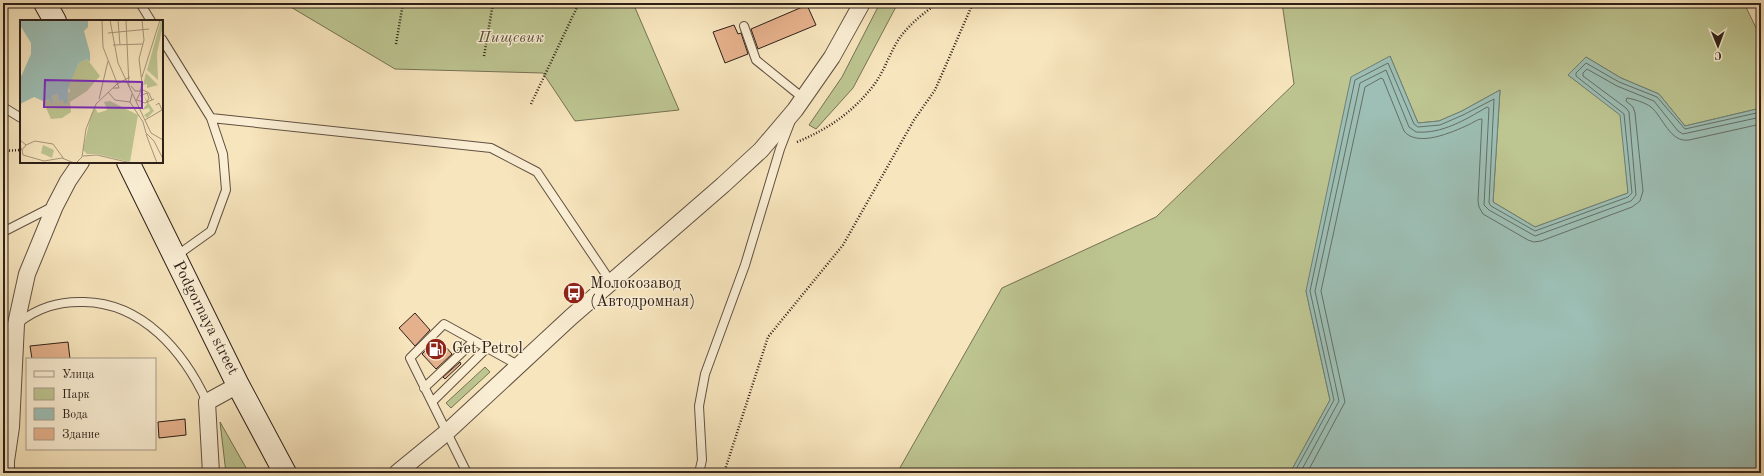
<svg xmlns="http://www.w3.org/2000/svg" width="1764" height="476" font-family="'Old Standard TT',serif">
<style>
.green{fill:#bdc591;stroke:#757254}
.water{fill:#9dbfb5;stroke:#707f76}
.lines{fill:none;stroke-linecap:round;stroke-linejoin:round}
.shore{stroke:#656f66;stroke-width:1}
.building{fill:#e5b18c;stroke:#2d1f18}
.lane-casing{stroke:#605041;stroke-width:10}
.street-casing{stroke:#605041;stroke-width:18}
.secondary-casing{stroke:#2d1f18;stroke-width:24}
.path{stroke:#2d1f18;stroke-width:2.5;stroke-dasharray:1 2;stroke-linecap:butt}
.lane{stroke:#faeed4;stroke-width:8}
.street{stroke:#faeed4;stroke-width:16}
.secondary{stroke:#faeed4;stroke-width:22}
.labels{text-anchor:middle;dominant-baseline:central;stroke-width:3;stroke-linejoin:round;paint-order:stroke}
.park-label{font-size:16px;font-style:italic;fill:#58513c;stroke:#faeed4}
.poi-label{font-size:16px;fill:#2d1f18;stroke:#faeed4;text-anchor:start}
.street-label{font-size:16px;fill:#2d1f18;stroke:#faeed4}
.inset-road{fill:none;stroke:#a6967b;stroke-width:1}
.view{fill:#7b2cbf;fill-opacity:0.15;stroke:#7b2cbf;stroke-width:2}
.inset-edge{fill:none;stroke:#2d1f18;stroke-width:2}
</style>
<rect width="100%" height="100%" fill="#f7e5bd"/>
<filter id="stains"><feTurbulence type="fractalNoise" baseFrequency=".005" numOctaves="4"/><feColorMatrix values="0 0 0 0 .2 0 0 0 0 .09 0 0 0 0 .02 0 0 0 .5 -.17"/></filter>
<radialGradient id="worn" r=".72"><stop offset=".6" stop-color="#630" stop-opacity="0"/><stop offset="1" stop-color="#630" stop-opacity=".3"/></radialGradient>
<path class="green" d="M284,3H633L679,110L575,121L543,73L395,69Z
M880,3H898L853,88L816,129L809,125L842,77Z
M1282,3H1744L1761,38V108L1685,126L1659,94L1621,78L1586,57L1568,75L1621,115L1628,193L1535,227L1493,202L1500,90L1462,111L1439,121L1418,123L1390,56L1306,291L1330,400L1290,473H897L1002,288L1156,217L1294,84Z
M485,367L490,372L451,408L446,403Z
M220,422L249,473H226Z"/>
<path class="water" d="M1390,56L1418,123L1439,121L1462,111L1500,90L1493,202L1535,227L1628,193L1620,115L1568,75L1586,57L1621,78L1659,94L1685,126L1761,108V473H1290L1330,400L1306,291L1351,77Z"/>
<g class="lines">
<path class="shore" d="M1294,473L1334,400L1310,291L1355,80L1388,63L1414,124L1418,127L1440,125L1463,115L1494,99L1489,203L1491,206L1535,231L1628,197L1632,193L1624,114L1576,76V73L1586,63L1619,82L1657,97L1685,129L1761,112
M1300,473L1339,401L1315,291L1360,83L1386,70L1409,127L1416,132C1442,134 1465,120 1487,107L1489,108L1484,205L1489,210L1535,236L1631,201L1636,195L1629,112L1626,108L1583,76V73L1587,69L1617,86L1654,101L1678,131L1683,134L1761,117
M1307,473L1345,402L1321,291L1365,87L1381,78L1383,79L1404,131C1417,148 1453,132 1468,125C1473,123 1477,119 1482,119L1478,201L1479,207L1483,214L1528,240L1534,242L1541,241L1632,207L1640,201L1643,191L1635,113L1633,107L1626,101L1627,98C1634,99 1646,103 1651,107C1663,117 1670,143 1689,140L1761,124"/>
</g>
<path class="building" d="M807,5L816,25L758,49L751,29Z
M734,25L738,34L741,33L748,54L725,63L713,32Z
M415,313L430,330L415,346L399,328Z
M438,338L452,354L436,369L422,354Z
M68,342L70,359H32L30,346Z
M460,362L461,364L445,379L443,377Z
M185,419L186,435L159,438L158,422Z"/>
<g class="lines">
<g class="lane-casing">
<path id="lane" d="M140,3L151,21
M744,26L756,60L803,98
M162,39L211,118L223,154L226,190L211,231L176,256
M3,107L21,118
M211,118L491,148L537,172L611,282
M3,232L52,207
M18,323C38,308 58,301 84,302C143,303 184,352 207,402
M3,339L15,341
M424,388L474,341
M432,402L487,348
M467,473L410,358L444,324L518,365
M699,473L702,460L699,406L705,374L745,265L780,149L790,123"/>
</g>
<g class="street-casing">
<path id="street" d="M6,473V461L11,427L16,324L27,274L55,206L68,181L81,162
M211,473L207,402L238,385
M397,473L447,432L571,317L723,185L761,150L795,110L832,57L862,3"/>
</g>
<g class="secondary-casing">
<path id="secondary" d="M45,3L55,21
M128,162L238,385L285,473"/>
</g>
<path class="path" d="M3,14L9,3
M396,44L403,3
M484,56L493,3
M531,104L579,3
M797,142C828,129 852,113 873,86C885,71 890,51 901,36C911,23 925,12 938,3
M3,151L21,150
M724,473L768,337L843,245L914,120L935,90L973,3"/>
<use href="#lane" class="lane"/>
<use href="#street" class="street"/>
<use href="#secondary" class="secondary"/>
</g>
<defs>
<g id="bus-disc" transform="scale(1.15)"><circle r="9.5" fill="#8f2418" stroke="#faeed4"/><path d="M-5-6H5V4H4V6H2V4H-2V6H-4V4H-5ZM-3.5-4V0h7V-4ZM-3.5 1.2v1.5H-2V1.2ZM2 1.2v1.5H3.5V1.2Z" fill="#fff"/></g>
<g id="fuel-disc" transform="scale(1.15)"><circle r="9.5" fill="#8f2418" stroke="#faeed4"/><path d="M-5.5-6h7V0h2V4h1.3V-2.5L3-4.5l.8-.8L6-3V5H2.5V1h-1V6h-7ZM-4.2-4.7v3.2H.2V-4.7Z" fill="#fff"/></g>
</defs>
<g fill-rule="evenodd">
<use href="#bus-disc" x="574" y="293"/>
<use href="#fuel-disc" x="436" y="349"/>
</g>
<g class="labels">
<g class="park-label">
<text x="511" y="38">Пищевик</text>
</g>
<g class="poi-label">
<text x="590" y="284">Молокозавод<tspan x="590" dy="18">(Автодромная)</tspan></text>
<text x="452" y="349">Get Petrol</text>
</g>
<g class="street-label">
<text transform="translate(205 318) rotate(63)">Podgornaya street</text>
</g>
</g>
<g transform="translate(20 20)">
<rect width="143" height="143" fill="#f7e5bd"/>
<path d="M141,0H143V5L137,33L138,60L127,50ZM67,39L80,56L67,71L50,82L51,92L42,98L31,99L23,81L29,80L34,83L32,76L37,74L39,82L43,80L50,71L48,65L59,43ZM126,53L138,65L127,68V64L123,65ZM124,76L134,91L127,98L124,95L130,91L129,88L122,90L127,84ZM90,81L118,95L110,142L77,134H67L63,130L71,95L75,88L78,93L87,90L84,82ZM23,125L34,130L32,138L21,133Z" fill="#bdc591"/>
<path d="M0,0H68V7L64,11L70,33V42L67,39L59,43L49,65L47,83L45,84L43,80L39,82L37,74L32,76L34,84L29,80L23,81L14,77L0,84V59L11,34V23L0,5Z" fill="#9dbfb5"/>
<path class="inset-road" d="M73,0H90M82,0L83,27L99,68H93M90,0L98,43L131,113L143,120M98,0L100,25M106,0L109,67M88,13L129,9M93,25L123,24M122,57L140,0M111,66L115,71H121M121,69L129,73L132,80M88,72L95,80L110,82M112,74L110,82L123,102L126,113L134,121L143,139M120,76L127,73L129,78L127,82M79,79L88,41M117,80L125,83L134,79M116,81L120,73L122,63L119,39L124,20L122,0M125,100L142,90L139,83L136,85M126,114L137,143M0,120L6,125L2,130L0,126M6,125L15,121L33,124L44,139M2,130L3,135L24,141L42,138L54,143M63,136L77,135L111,143M56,143L62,137L66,109L76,84L97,64L110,57"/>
<path class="view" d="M25,60L122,62V88L24,87Z"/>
<rect width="143" height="143" class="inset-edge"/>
</g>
<rect width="1764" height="476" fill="none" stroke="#f7e5bd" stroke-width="16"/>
<rect x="4" y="4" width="1756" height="468" fill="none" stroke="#2d1f18" stroke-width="2"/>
<rect x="8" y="8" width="1748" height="460" fill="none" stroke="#2d1f18"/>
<rect x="26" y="358" width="130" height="92" fill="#faeed4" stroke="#a89b89"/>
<rect x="34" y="371" width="20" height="6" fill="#faeed4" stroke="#a89b89"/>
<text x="62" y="378" font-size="12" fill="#2d1f18">Улица</text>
<rect x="34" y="388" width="20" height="12" fill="#bdc591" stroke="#a89b89"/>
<text x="62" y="398" font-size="12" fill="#2d1f18">Парк</text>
<rect x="34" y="408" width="20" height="12" fill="#9dbfb5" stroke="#a89b89"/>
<text x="62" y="418" font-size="12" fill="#2d1f18">Вода</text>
<rect x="34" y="428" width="20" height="12" fill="#e5b18c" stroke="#a89b89"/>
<text x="62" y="438" font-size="12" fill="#2d1f18">Здание</text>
<g transform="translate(1718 46) rotate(179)" stroke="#faeed4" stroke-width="3" paint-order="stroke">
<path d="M0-3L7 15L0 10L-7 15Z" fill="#2d1f18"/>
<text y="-6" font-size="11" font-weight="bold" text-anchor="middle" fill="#2d1f18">С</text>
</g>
<rect width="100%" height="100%" filter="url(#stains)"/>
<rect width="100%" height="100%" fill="url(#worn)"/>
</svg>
